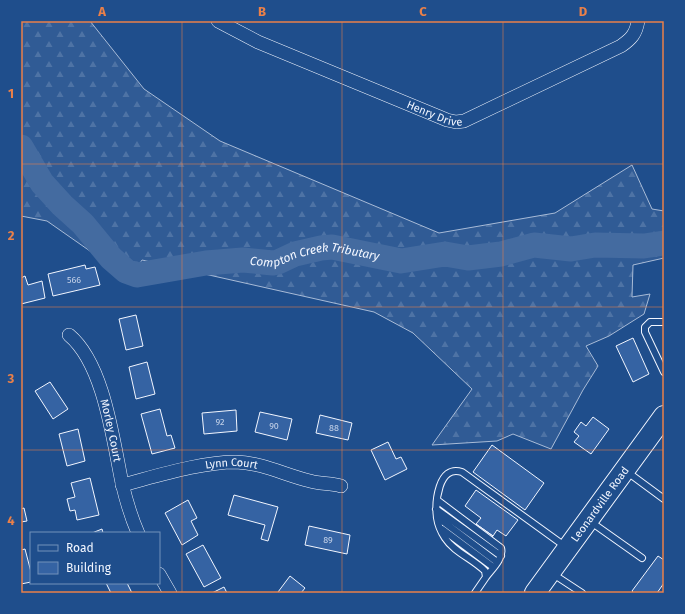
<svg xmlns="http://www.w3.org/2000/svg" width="685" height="614" font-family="'Fira Sans',sans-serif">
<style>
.forest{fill:url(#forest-firs);stroke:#a8bbd7}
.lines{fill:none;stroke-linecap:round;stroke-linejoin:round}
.river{stroke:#446ba0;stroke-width:25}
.building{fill:#3563a3;stroke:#f2f6ff}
.service-casing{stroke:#f2f6ff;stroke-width:8}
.minor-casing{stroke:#f2f6ff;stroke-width:14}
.primary-casing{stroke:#f2f6ff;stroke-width:22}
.service{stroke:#1f4e8c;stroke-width:6}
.minor{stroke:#1f4e8c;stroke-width:13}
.primary{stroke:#1f4e8c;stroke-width:20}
.grid{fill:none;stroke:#ea8049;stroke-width:1;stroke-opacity:0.55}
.labels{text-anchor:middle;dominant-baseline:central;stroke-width:3;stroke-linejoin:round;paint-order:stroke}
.number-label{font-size:9px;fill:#c3d1e8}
.street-label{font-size:11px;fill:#f2f6ff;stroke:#1f4e8c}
.water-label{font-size:12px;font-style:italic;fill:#f2f6ff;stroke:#1f4e8c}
.neatline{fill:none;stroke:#ea8049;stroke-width:1.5}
.grid-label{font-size:13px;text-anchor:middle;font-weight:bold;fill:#ea8049}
</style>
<defs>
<pattern id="forest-firs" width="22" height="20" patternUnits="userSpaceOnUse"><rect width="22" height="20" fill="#305b95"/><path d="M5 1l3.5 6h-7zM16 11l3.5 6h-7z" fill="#4e73a5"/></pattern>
</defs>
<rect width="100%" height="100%" fill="#1f4e8c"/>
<path class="forest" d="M21,21H90L144,89L220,141L439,233L555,213L632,165L652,209L664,211V258L633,265L632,297L650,294L644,314L609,336L586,346L598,366L583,390L551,449L513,434L497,441L432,445L472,389L413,333L374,312L142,260L130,279L47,221L21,216Z"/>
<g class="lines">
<path class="river" id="s1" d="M21,147L42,183L62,205L83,224L111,258L126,271L137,275L206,263L243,260L273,263L278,262L295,254L321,248L332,247L401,261L445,254L468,258L501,254L534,245L571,249L595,245L644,246L664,243"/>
</g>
<path class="building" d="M85,265L86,269L95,267L100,285L53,296L48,274Z
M25,276L28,285L42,281L45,298L21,304V278Z
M136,315L143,346L126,350L119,319Z
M633,338L649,374L633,382L616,346Z
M147,362L155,394L136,399L129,367Z
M50,382L68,409L53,419L35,391Z
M160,409L167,436L171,435L175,448L152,454L141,414Z
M236,410L237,431L204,434L202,413Z
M260,412L292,419L287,440L255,432Z
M320,415L352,423L348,440L316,433Z
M593,417L609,429L591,454L574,442L579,436L574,432L581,422L586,426Z
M78,429L85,461L67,466L59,434Z
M388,442L396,459L401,457L407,469L385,480L371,450Z
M492,445L544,483L525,510L473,472Z
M90,478L99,515L77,520L75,510L70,511L67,499L75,497L71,483Z
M476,490L518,520L506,536L497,530L493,536L476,524L481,518L465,506Z
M234,495L278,507L268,541L261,539L265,525L228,515Z
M188,500L197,518L191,521L198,535L182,545L165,513Z
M24,508L27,521L21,522V509Z
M476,524L493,536L479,554L464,543L468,537H467Z
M309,526L350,535L347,554L305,545Z
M102,529L103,533H92Z
M203,545L221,578L204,587L186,554Z
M25,549L31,572V582L21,584V550Z
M658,556L664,560V583L657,593H634L632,591Z
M290,576L305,588L301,593H279L278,592Z
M106,583H127L132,593H111Z
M224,587L227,593H212Z"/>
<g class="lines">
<g class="service-casing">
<path id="service" d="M664,322H650L645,327V332L664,372
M626,471L664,499
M437,500L501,548C504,558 492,569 486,577
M436,509L501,556
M437,517L497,562
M591,522L642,558
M442,529L493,567
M553,574L582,593
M475,593L486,577L485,571C473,559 454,552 445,538C441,532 438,525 437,518C435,503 438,464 462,472L566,547"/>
</g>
<g class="minor-casing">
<g id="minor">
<path id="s2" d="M218,21L258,42L447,120L456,122L464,121L621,46C631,39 636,34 638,21"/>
<path id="s3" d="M69,335C104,364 113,440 122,483C126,500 131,517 138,533"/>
<path id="s4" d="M122,485C157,476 201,462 236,462C263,463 285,475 310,481C320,484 331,483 341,486"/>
<path d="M159,574L170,593"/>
</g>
</g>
<g class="primary-casing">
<g id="primary">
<path id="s5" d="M535,593L664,416"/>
</g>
</g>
<use href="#service" class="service"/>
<use href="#minor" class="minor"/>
<use href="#primary" class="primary"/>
</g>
<path class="grid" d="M182,21V593M342,21V593M503,21V593M21,164H664M21,307H664M21,450H664"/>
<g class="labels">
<g class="number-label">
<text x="74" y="280">566</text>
<text x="220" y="422">92</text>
<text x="274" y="426">90</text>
<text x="334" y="428">88</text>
<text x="328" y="540">89</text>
</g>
<g class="street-label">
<text stroke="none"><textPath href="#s2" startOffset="236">Henry Drive</textPath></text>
<text stroke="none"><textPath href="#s3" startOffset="106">Morley Court</textPath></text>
<text stroke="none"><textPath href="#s4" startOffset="112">Lynn Court</textPath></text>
<text stroke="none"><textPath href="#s5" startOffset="110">Leonardville Road</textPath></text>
</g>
<g class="water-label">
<text stroke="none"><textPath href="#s1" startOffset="356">Compton Creek Tributary</textPath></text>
</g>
</g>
<rect width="685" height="614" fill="none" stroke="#1f4e8c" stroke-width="44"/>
<rect x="30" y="532" width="130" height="52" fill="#1f4e8c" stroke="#7391ba"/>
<rect x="38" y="545" width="20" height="6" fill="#1f4e8c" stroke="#7391ba"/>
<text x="66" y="552" font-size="12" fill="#f2f6ff">Road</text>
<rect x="38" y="562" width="20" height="12" fill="#3563a3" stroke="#7391ba"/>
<text x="66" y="572" font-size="12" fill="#f2f6ff">Building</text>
<rect x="22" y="22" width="641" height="570" class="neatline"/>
<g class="grid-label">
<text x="102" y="16">A</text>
<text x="262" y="16">B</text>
<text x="423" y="16">C</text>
<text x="583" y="16">D</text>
<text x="11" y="98">1</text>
<text x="11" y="240">2</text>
<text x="11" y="383">3</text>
<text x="11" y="525">4</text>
</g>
</svg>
